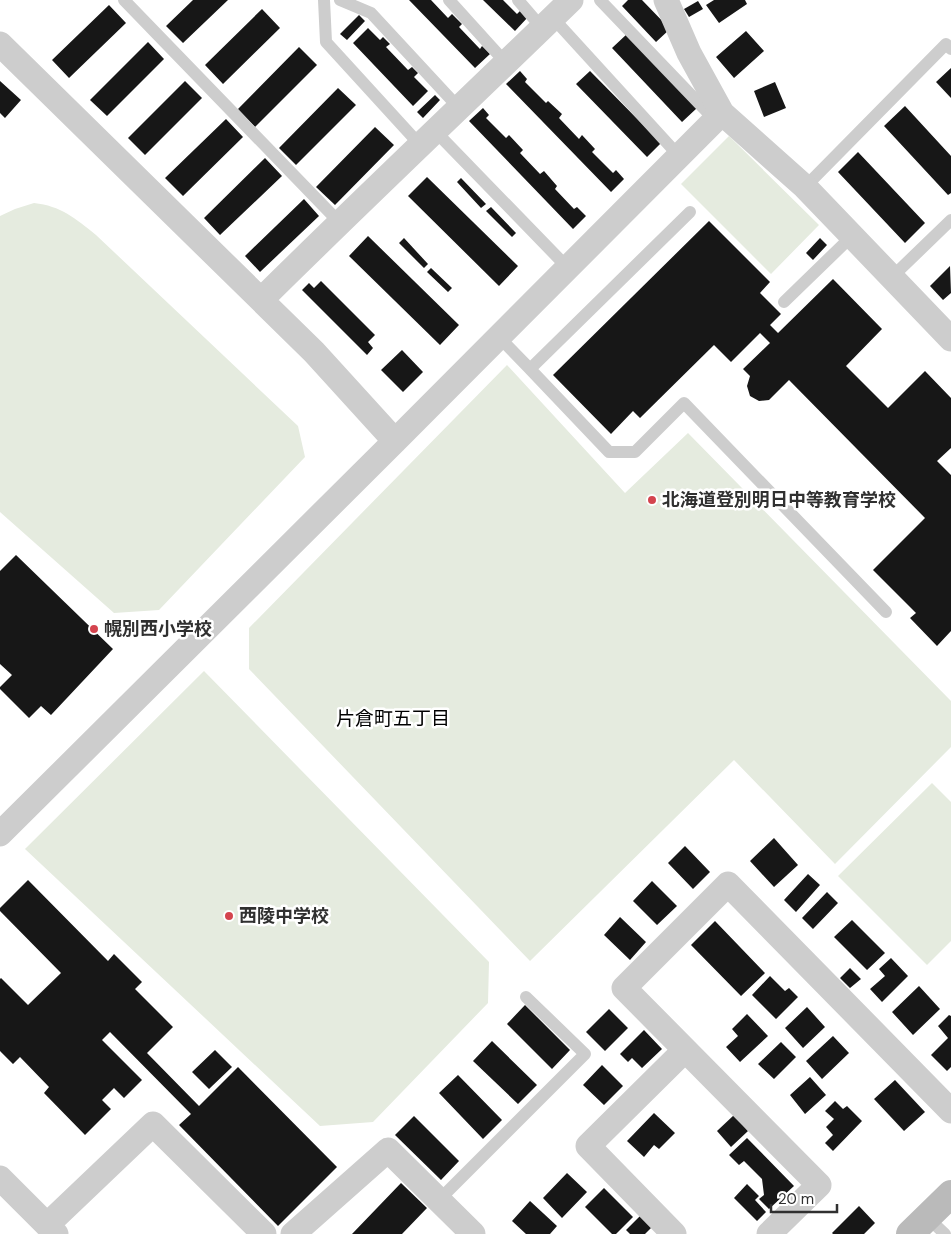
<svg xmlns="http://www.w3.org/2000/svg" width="951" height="1234" font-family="'DM Sans','Noto Sans JP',sans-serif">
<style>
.green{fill:#e5ebdf}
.building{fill:#171717}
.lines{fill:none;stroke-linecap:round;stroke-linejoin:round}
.lane{stroke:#cdcdcd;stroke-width:12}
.street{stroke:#cdcdcd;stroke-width:25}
.secondary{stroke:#bababa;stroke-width:28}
.poi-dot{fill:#d4444e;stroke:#fff;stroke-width:2}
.labels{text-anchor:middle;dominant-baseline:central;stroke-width:5;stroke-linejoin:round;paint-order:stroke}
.poi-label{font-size:18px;font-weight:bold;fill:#303030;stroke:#fff;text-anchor:start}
.neighbourhood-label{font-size:19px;fill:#000;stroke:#fff}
</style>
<rect width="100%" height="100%" fill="#fff"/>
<path class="green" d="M729,136L819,225L771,274L681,184Z
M34,203C61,206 75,218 96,235L298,426L305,457L159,610L114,613L0,512V216L15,209Z
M507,365L625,493L688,433L951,701V747L835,864L734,760L530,961L249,669V628Z
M204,671L489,962L488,1003L373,1122L320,1126L25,849Z
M932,783L951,802V941L927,965L838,876Z"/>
<path class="building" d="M193,0H228L183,43L166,26Z
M409,0H431L448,18L452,14L462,24L459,27L480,49L482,46L490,54L475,68Z
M483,0H503L517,14L521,10L528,17L515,31Z
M628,0H642L670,29L656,42L622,6Z
M714,0H745L747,4L719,23L706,5Z
M698,1L703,9L689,17L684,9Z
M109,5L126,23L69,78L52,60Z
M262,9L280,28L223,84L205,65Z
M359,15L365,21L347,40L340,34Z
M368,28L380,40L383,37L390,44L386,47L408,70L412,67L418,73L414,77L428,91L413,106L353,43Z
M746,31L764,51L734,78L716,57Z
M627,34L697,108L682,122L612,48Z
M148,42L164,59L107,116L90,100Z
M299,47L317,65L255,127L238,109Z
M951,68V98L936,82Z
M520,71L527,79L525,82L546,103L548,101L562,114L559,118L579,139L582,135L595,149L592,152L613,173L616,170L624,179L611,192L506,84Z
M590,71L661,143L647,157L576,84Z
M0,81L21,100L5,118L0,113Z
M185,81L202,98L145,155L128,138Z
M775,82L786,108L764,117L754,91Z
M338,88L356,105L296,165L279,148Z
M435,95L440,100L423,118L417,112Z
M905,106L951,156V193L948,195L884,126Z
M483,108L489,115L486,118L506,138L509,135L523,150L520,153L540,174L544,171L557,186L555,189L574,209L577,207L586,216L573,229L469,121Z
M226,119L243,137L183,196L165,178Z
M375,127L394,145L335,205L316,187Z
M858,152L925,223L905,243L838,172Z
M265,158L282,176L220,235L204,218Z
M427,177L518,266L499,286L408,196Z
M461,178L486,204L481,208L457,182Z
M304,199L319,216L260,272L245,256Z
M491,207L516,233L512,237L486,211Z
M709,221L770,282L760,293L781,314L770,325L778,333L833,279L882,329L846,366L888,408L925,371L951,398V448L937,461L951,475V631L937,646L910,618L916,613L873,570L925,518L789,380L769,400L759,401L750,396L747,386L750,376L743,369L770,343L760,333L731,362L714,345L640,418L633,411L611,434L553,375Z
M368,236L459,325L440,345L349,256Z
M404,238L428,264L424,268L399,243Z
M820,238L827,245L813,260L806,253Z
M950,266L951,293L943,300L930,286Z
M431,268L452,288L448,292L427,272Z
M321,281L375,335L368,342L373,348L367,355L302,290L309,283L314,288Z
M402,350L423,372L403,392L381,370Z
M16,555L113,649L51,715L41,706L29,718L0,689V687L12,675L0,664V571Z
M774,838L798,865L774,887L750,861Z
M685,846L710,872L693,889L668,863Z
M808,874L820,885L796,912L784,900Z
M28,880L108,961L114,954L142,982L135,989L173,1027L147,1053L199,1106L238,1067L337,1167L278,1226L179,1125L191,1114L110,1032L102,1040L142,1080L124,1098L114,1088L102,1100L111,1109L85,1135L44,1093L49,1087L20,1057L13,1064L0,1051V979L1,978L28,1005L61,973L0,911V908Z
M652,881L677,906L657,925L633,901Z
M827,892L838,903L813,929L802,918Z
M620,917L646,942L630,960L604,935Z
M852,920L885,953L867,970L834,937Z
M715,921L765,973L741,996L691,945Z
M891,958L908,976L882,1002L870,989L885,976L879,969Z
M850,968L861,979L850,988L840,978Z
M770,976L785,991L789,988L798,997L776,1019L752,995Z
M919,986L940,1009L913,1035L892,1012Z
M525,1005L570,1050L552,1069L507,1024Z
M807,1007L825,1027L803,1048L785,1028Z
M609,1009L628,1028L605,1051L586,1032Z
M747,1014L768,1036L740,1062L726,1047L738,1036L732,1029Z
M949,1015L951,1016V1067L947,1071L931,1055L948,1038L938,1026Z
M644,1030L662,1049L642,1068L632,1058L628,1062L620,1054Z
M833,1036L849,1053L822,1079L806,1061Z
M492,1041L537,1085L518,1104L473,1061Z
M781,1042L796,1057L774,1079L758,1064Z
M215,1050L232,1067L209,1089L192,1072Z
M602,1065L623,1086L604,1105L583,1085Z
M458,1075L502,1120L483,1139L439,1093Z
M810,1077L826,1095L805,1114L790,1095Z
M895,1080L925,1112L904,1131L874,1099Z
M835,1101L843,1109L847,1106L862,1121L833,1151L825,1143L833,1135L826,1127L834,1119L825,1111Z
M654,1113L675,1133L659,1149L654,1145L644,1157L627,1141Z
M734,1115L748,1131L731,1147L717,1131Z
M414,1116L459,1161L441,1180L395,1135Z
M747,1138L794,1186L769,1209L759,1199L764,1195L762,1179L744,1161L739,1165L729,1155Z
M567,1173L587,1192L562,1218L543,1198Z
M401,1183L427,1208L402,1234H352Z
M747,1184L759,1196L755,1200L766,1212L757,1221L734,1198Z
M604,1188L633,1217L616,1234H612L585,1207Z
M530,1201L557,1226L550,1234H526L512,1221Z
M859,1206L875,1223L864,1234H833L832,1233Z
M641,1215L653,1226L645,1234H630L626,1230Z"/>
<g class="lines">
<path class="lane" d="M124,0L339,222
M324,0L326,42L421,146
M340,0L371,13L459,108
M449,0L506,63
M518,0L542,28
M600,0L715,120
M553,18L679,156
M435,131L568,268
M805,187L946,44L951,49
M891,278L951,220
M784,302L852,236
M499,337L530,369L690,212
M530,369L609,452H635L684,403L886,612
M439,1200L585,1054L526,997
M927,1217L945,1234"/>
<path class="street" d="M666,0L689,53L722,113L805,187L951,339
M0,44L314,352L395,441
M261,300C363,199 468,100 571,0
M0,834L395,441L722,113
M0,1178L56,1234
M47,1225L153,1124L264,1234
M293,1234L388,1150L473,1234
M674,1234L588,1146L685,1050
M769,1234L819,1185L624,988L728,884L951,1111"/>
<path class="secondary" d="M910,1234L951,1194"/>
</g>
<g class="poi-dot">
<circle cx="652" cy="500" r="5"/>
<circle cx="94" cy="629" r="5"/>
<circle cx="229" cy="916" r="5"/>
</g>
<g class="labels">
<g class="poi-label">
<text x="662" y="500">北海道登別明日中等教育学校</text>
<text x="104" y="629">幌別西小学校</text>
<text x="239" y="916">西陵中学校</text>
</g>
<g class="neighbourhood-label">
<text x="393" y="718">片倉町五丁目</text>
</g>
</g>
<path d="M771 1204v8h66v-8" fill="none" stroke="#303030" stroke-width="2.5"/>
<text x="778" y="1204" font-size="15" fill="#303030" stroke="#ffffff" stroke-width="4" paint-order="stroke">20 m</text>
</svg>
